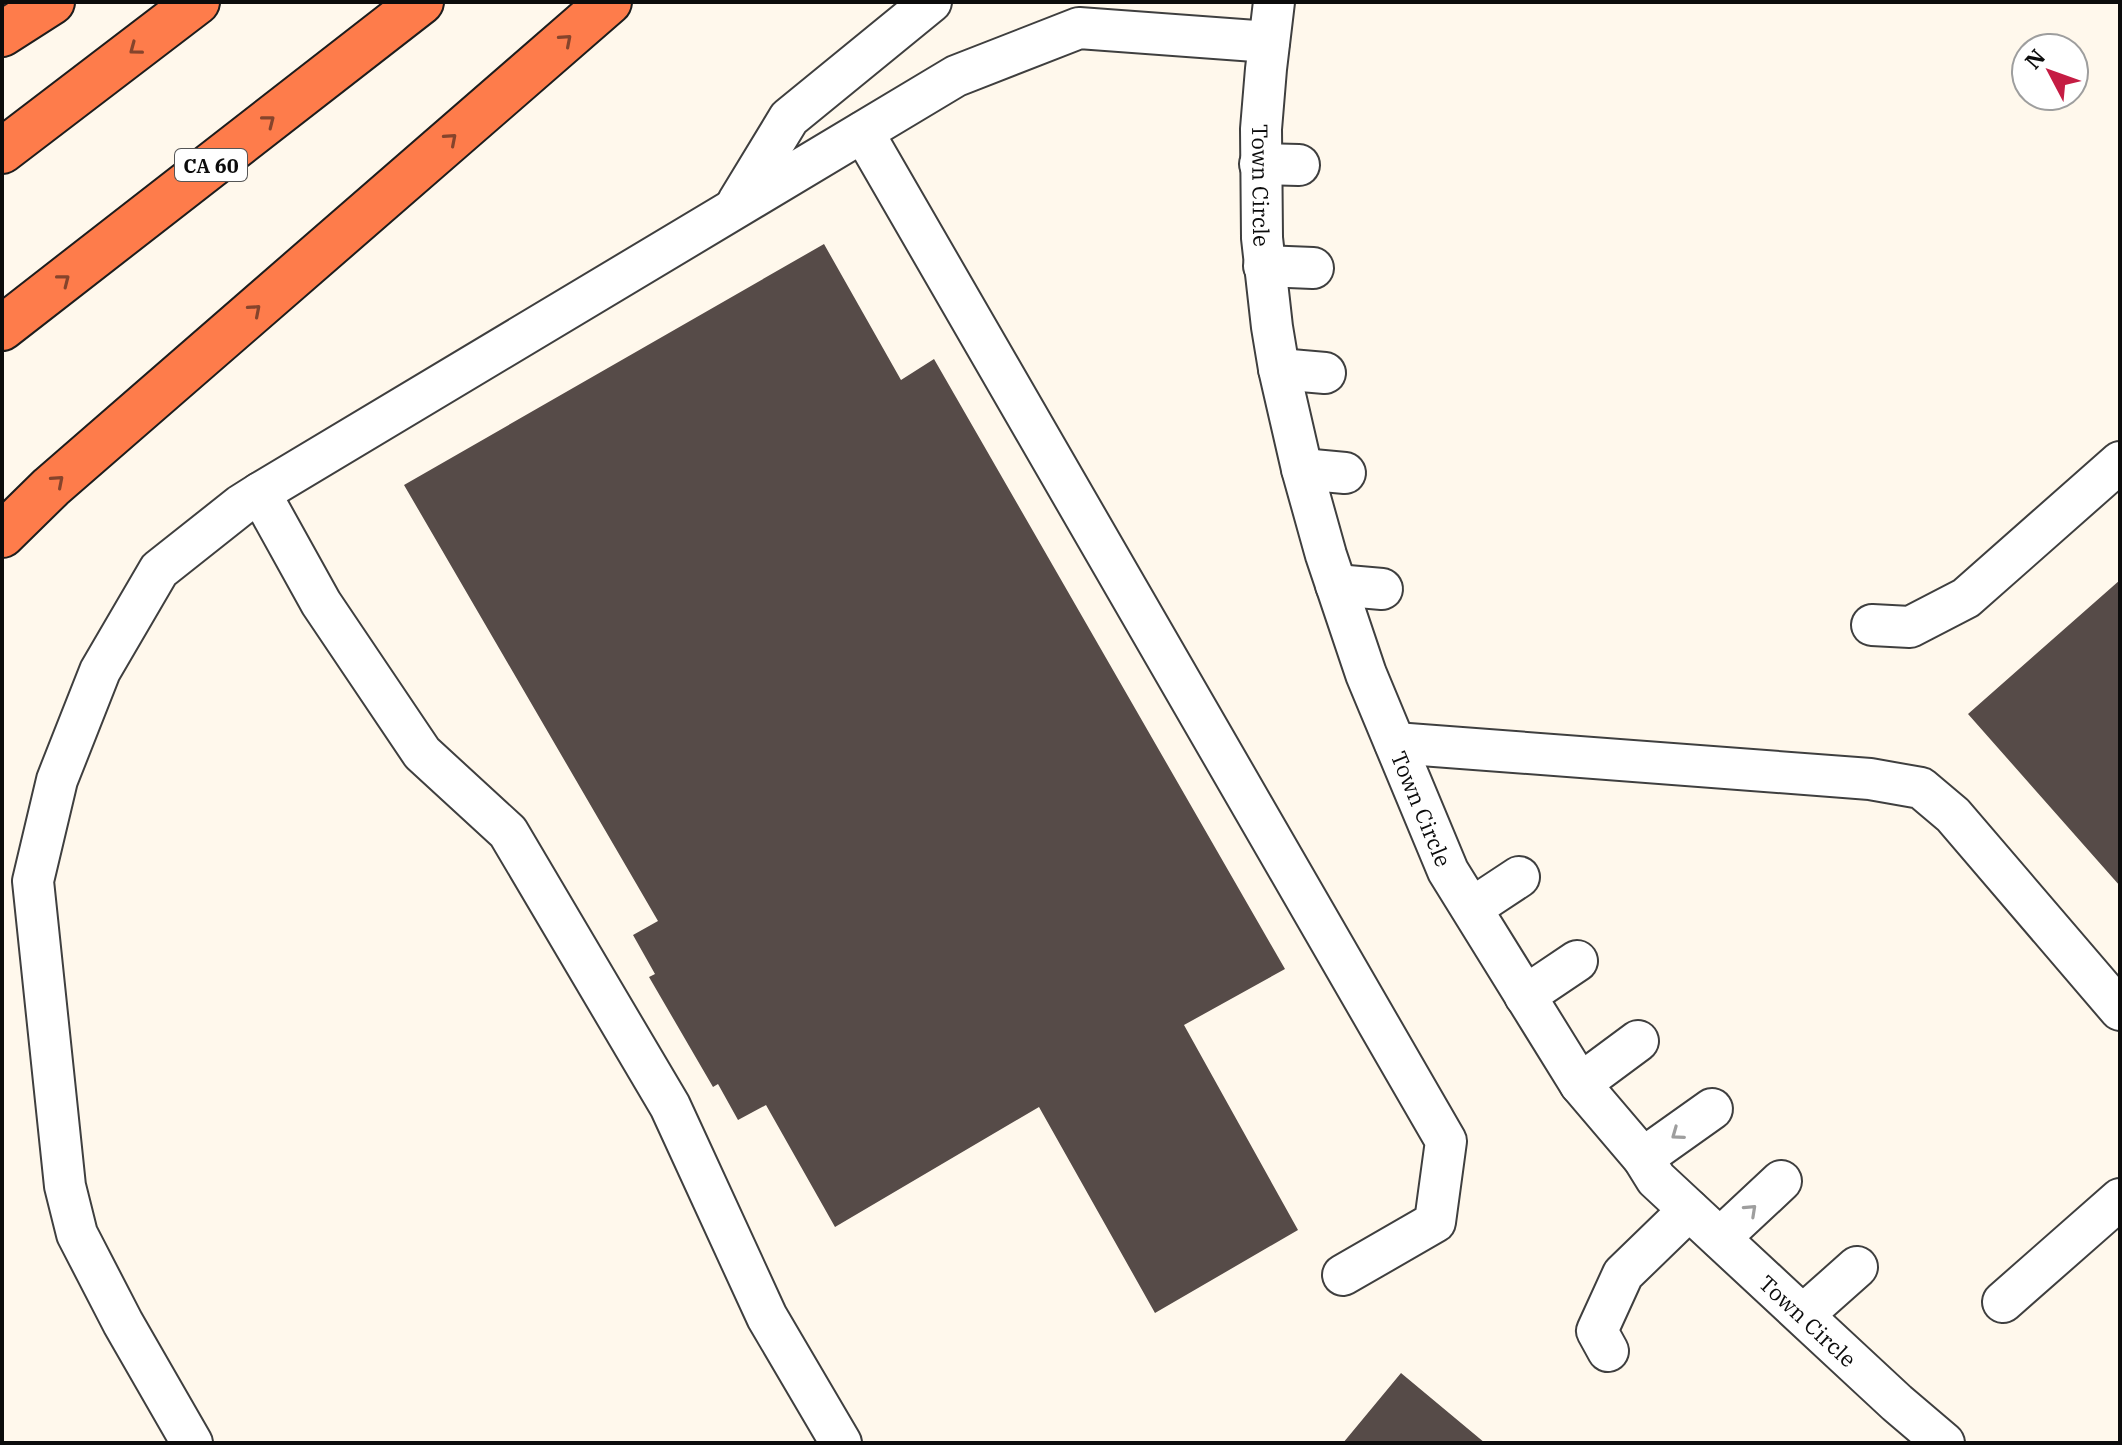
<svg xmlns="http://www.w3.org/2000/svg" width="2122" height="1445" font-family="'IBM Plex Serif',serif">
<style>
.building{fill:#564b48}
.lines{fill:none;stroke-linecap:round;stroke-linejoin:round}
.minor-casing{stroke:#3f3f3f;stroke-width:44}
.highway-casing{stroke:#1d1d1d;stroke-width:48}
.minor{stroke:#fff;stroke-width:40}
.highway{stroke:#fe7c4b;stroke-width:44}
.oneway{stroke:#85442c}
.oneway2{stroke:#9e9e9e}
.labels{text-anchor:middle;dominant-baseline:central;stroke-width:8;stroke-linejoin:round;paint-order:stroke}
.shield{fill:#fff;stroke:#555;stroke-width:2}
.shield-label{font-size:20px;font-weight:bold;fill:#0c0c0c}
.street-label{font-size:22px;fill:#0c0c0c;stroke:#fff}
</style>
<rect width="100%" height="100%" fill="#fff8ec"/>
<path class="building" d="M824,244L901,380L934,359L1285,969L1184,1025L1298,1230L1155,1313L1039,1107L835,1227L766,1105L738,1120L718,1084L713,1087L649,977L655,974L633,935L658,921L404,485Z
M2120,580V886L1968,714Z
M1401,1373L1485,1443H1343Z"/>
<g class="lines">
<g class="minor-casing">
<g id="minor">
<path id="s1" d="M1274,2L1266,69L1261,129L1262,238L1272,327L1279,369L1302,469L1326,555L1366,674L1448,871L1580,1084L1643,1158L1656,1179L1897,1403L1944,1443"/>
<path d="M863,132L1446,1141L1435,1222L1343,1275"/>
<path d="M1260,164L1299,165"/>
<path d="M738,202L789,118L931,2"/>
<path d="M1264,266L1313,268"/>
<path d="M1279,369L1325,373"/>
<path d="M1302,469L1345,473"/>
<path d="M260,493L321,603L422,753L508,832L670,1106L767,1317L841,1443"/>
<path d="M1336,585L1382,589"/>
<path d="M1872,625L1910,627L1966,598L2120,462"/>
<path d="M1395,743L1870,779L1921,788L1953,815L2120,1010"/>
<path d="M1472,908L1519,877"/>
<path d="M1525,996L1577,961"/>
<path d="M1580,1084L1638,1041"/>
<path d="M1643,1158L1712,1109"/>
<path d="M1720,1238L1781,1181"/>
<path d="M2003,1302L2120,1199"/>
<path d="M1803,1315L1857,1267"/>
<path d="M1608,1351L1597,1331L1623,1274L1689,1210"/>
<path d="M192,1443L123,1323L77,1234L65,1186L33,881L57,780L100,671L159,570L241,505L260,493L956,76L1079,28L1269,42"/>
</g>
</g>
<g class="highway-casing">
<path id="highway" d="M2,34L52,2
M2,151L197,2
M2,328L421,2
M2,535L51,487L609,2"/>
</g>
<use href="#minor" class="minor"/>
<use href="#highway" class="highway"/>
</g>
<defs><path id="oneway-chevron" d="M-2-3.5L2.5 0L-2 3.5" fill="none" stroke-width="1.6" stroke-linecap="round" stroke-linejoin="round" transform="scale(2)"/></defs>
<g class="oneway">
<use href="#oneway-chevron" transform="translate(566 40) rotate(-41)"/>
<use href="#oneway-chevron" transform="translate(135 49) rotate(143)"/>
<use href="#oneway-chevron" transform="translate(269 121) rotate(-38)"/>
<use href="#oneway-chevron" transform="translate(451 139) rotate(-41)"/>
<use href="#oneway-chevron" transform="translate(64 280) rotate(-38)"/>
<use href="#oneway-chevron" transform="translate(255 310) rotate(-41)"/>
<use href="#oneway-chevron" transform="translate(58 481) rotate(-41)"/>
</g>
<g class="oneway2">
<use href="#oneway-chevron" transform="translate(1677 1134) rotate(144)"/>
<use href="#oneway-chevron" transform="translate(1751 1210) rotate(-43)"/>
</g>
<g class="labels">
<rect class="shield" x="175" y="149" width="72" height="32" rx="6"/>
<g class="shield-label">
<text x="211" y="165">CA 60</text>
</g>
<g class="street-label">
<text stroke="none"><textPath href="#s1" startOffset="184">Town Circle</textPath></text>
<text stroke="none"><textPath href="#s1" startOffset="832">Town Circle</textPath></text>
<text stroke="none"><textPath href="#s1" startOffset="1480">Town Circle</textPath></text>
</g>
</g>
<rect width="2122" height="1445" fill="none" stroke="#0c0c0c" stroke-width="8"/>
<g transform="translate(2050 72) rotate(311)"><circle r="38" fill="#ffffff" stroke="#9e9e9e" stroke-width="2"/>
<path d="M0-6L14 30L0 20L-14 30Z" fill="#c51c43"/>
<text y="-12" font-size="22" font-weight="bold" text-anchor="middle" fill="#0c0c0c">N</text>
</g>
</svg>
